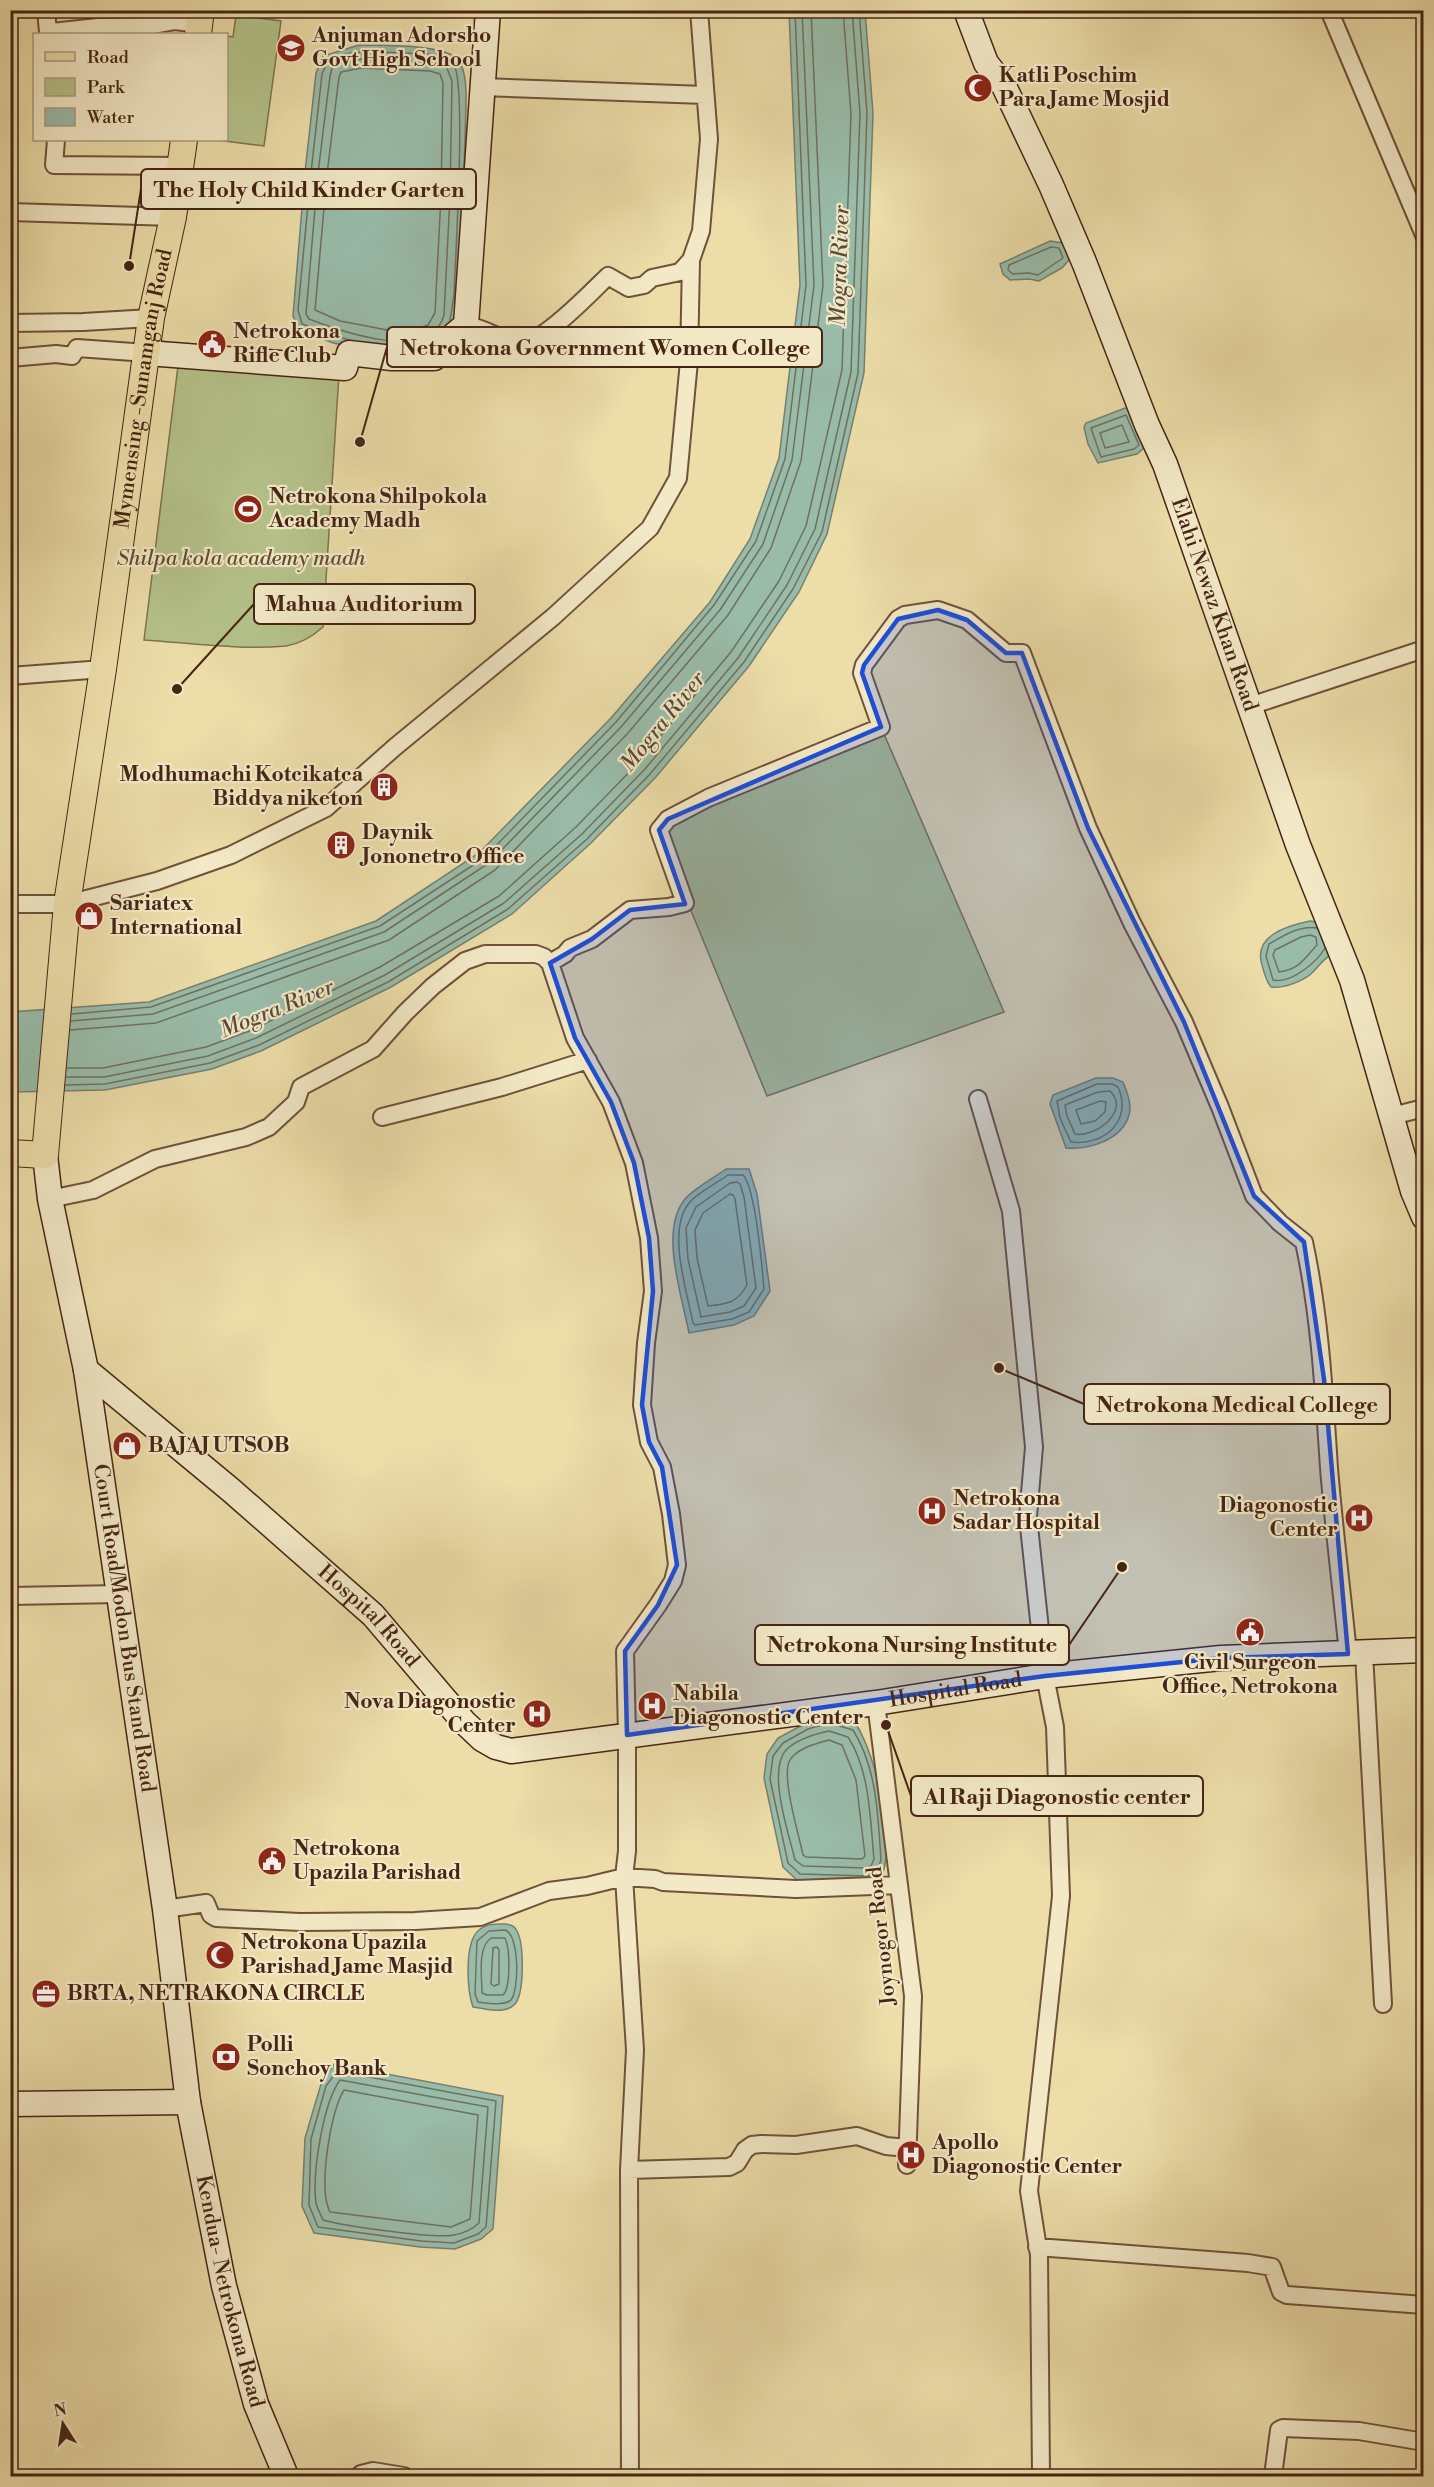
<svg xmlns="http://www.w3.org/2000/svg" width="1434" height="2487" font-family="'Libre Bodoni',serif">
<style>
.green{fill:#b5c28a;stroke:#7e7350;stroke-width:1.5}
.water{fill:#99bcaa;stroke:#787f6e;stroke-width:1.5}
.lines{fill:none;stroke-linecap:round;stroke-linejoin:round}
.shore{stroke:#707060;stroke-width:1.5}
.street-casing{stroke:#70523a;stroke-width:20}
.secondary-casing{stroke:#462415;stroke-width:27}
.primary-casing{stroke:#462415;stroke-width:28}
.street{stroke:#f3e9c7;stroke-width:16}
.secondary{stroke:#f3e9c7;stroke-width:24}
.primary{stroke:#ecdda9;stroke-width:26}
.marked{fill:#1d4ed8;fill-opacity:0.2;stroke:#1d4ed8;stroke-width:4.5;stroke-linejoin:round}
.labels{text-anchor:middle;dominant-baseline:central;stroke-width:4.5;stroke-linejoin:round;paint-order:stroke}
.poi-label{font-size:21px;font-weight:bold;fill:#462415;stroke:#f3e9c7;text-anchor:start}
.street-label{font-size:21px;fill:#462415;stroke:#f3e9c7}
.park-label{font-size:21px;font-style:italic;fill:#624c32;stroke:#f3e9c7}
.water-label{font-size:22px;font-style:italic;fill:#5b4a3a;stroke:#f3e9c7}
.leader{fill:none;stroke:#462415;stroke-width:2}
.callout-dot{fill:#462415;stroke:#f3e9c7;stroke-width:2}
.callout{fill:#f3e9c7;stroke:#462415;stroke-width:2}
.callout-label{font-size:22px;text-anchor:middle;font-weight:bold;fill:#462415}
</style>
<rect width="100%" height="100%" fill="#ecdda9"/>
<filter id="stains"><feTurbulence type="fractalNoise" baseFrequency=".00333" numOctaves="4"/><feColorMatrix values="0 0 0 0 .2 0 0 0 0 .09 0 0 0 0 .02 0 0 0 .5 -.17"/></filter>
<radialGradient id="worn" r=".72"><stop offset=".6" stop-color="#630" stop-opacity="0"/><stop offset="1" stop-color="#630" stop-opacity=".3"/></radialGradient>
<path class="green" d="M236,15L281,21L264,146L216,140H226L227,36L233,37Z
M179,358L339,374L323,627C313,636 299,644 286,646C239,650 190,643 144,640Z
M884,734L1004,1012L767,1096L667,852L664,838L670,820Z"/>
<path class="water" d="M789,11H865L873,113L864,373L827,534L799,592L749,666L655,778L591,843L512,914L391,987L261,1051L212,1069L105,1090L11,1092L10,1012L149,1002L376,921L479,853L611,718L710,602L750,539L779,458L800,285Z
M359,45C380,46 448,43 459,61C467,74 466,92 466,107L460,295L457,317L430,350L385,353L333,343L299,329L293,316L305,172L316,73L323,56Z
M1050,241L1063,243L1069,253V260L1062,268L1039,281L1029,279L1010,280L1003,274L1000,264Z
M1125,408L1130,409L1145,447L1137,454L1098,463L1088,444L1084,427L1086,423Z
M1310,921L1321,923L1331,955C1322,960 1320,965 1313,972C1304,981 1283,989 1271,987C1266,981 1264,972 1262,965C1253,936 1286,926 1310,921Z
M1096,1078H1113L1123,1082C1127,1092 1132,1104 1129,1115C1122,1140 1089,1150 1066,1148L1050,1104L1053,1095Z
M726,1169H749L757,1194L770,1291L754,1316L734,1325L689,1333C682,1296 659,1230 685,1199C693,1189 715,1177 726,1169Z
M830,1717L856,1724C877,1758 895,1839 882,1876L868,1882L797,1880L783,1867L764,1778L767,1754L778,1738L806,1723Z
M506,1924C511,1925 515,1926 517,1931C524,1944 525,1995 514,2005C505,2014 484,2009 473,2007C467,1990 464,1942 479,1930C487,1923 497,1924 506,1924Z
M334,2064L503,2096L493,2229L481,2239L455,2249L420,2247L314,2233L302,2206L305,2138L321,2084Z"/>
<g class="lines">
<path class="shore" d="M360,59L431,62L447,68L452,81L450,196L444,315C431,364 340,331 309,319L306,314L318,173L330,76L333,65Z
M361,68L430,71L440,74L443,83L441,196L435,313L428,325L403,333L340,321L315,310L327,174L339,77L341,72Z
M1051,247L1059,248L1063,258L1038,275L1029,273L1013,274L1008,270L1009,265Z
M349,340L302,324L298,310L311,173L322,74L328,60C350,49 376,52 400,53C413,54 444,52 453,63C467,79 455,262 454,295L450,320
M1126,415L1139,445L1134,449L1101,457L1091,428Z
M1122,425L1129,442L1105,448L1100,433Z
M1317,928C1300,925 1283,936 1269,944L1266,956L1273,980C1291,984 1317,962 1325,948
M1310,935L1316,937L1317,945C1305,958 1299,970 1279,972L1273,955L1275,950L1301,937Z
M72,1014L151,1007L380,926L484,858L616,722L714,605L756,541L785,459L806,285L795,10
M71,1021L153,1014L384,932L489,863L621,727L720,610L763,544L792,460L814,285L802,10
M70,1030L156,1023L389,940L495,870L628,733L728,615L771,548L801,461L823,285L811,10
M67,1068H103L206,1047L252,1030L380,967L499,896L576,827L638,763L731,652L779,581L806,526L842,370L851,114L843,10
M66,1077H104L208,1056L256,1038L385,975L504,903L582,834L645,769L738,658L787,585L815,529L851,372L860,113L852,10
M1097,1084H1112L1118,1087C1133,1121 1104,1146 1071,1142L1060,1118L1057,1101Z
M65,1085L105,1084L210,1063L259,1045L388,982L508,909L587,839L650,774L744,662L793,589L822,532L858,373L867,113L859,10
M1110,1091C1131,1111 1095,1138 1075,1134L1067,1116L1065,1105L1098,1092Z
M1100,1101L1106,1102L1105,1112L1095,1121L1081,1124L1076,1110Z
M728,1175H743C756,1189 762,1267 764,1289L749,1312L732,1319L695,1325L693,1323C687,1291 666,1229 690,1202C699,1192 717,1183 728,1175Z
M737,1182L740,1184L744,1197L756,1288L744,1306L730,1312L701,1317L688,1259L686,1228L696,1207L730,1183Z
M730,1194L733,1195L735,1199L747,1285C737,1303 728,1304 708,1306L697,1258L695,1230L703,1213Z
M829,1723L853,1730C877,1768 878,1816 881,1860L877,1871L867,1876L800,1874L788,1863L770,1779L773,1756L783,1743L808,1729Z
M829,1731L848,1737C870,1771 870,1818 874,1859L871,1866L866,1868L803,1866L795,1860C789,1834 767,1771 786,1750C797,1739 815,1734 829,1731Z
M829,1740L842,1745L856,1780L865,1856L862,1859L806,1857L803,1855C799,1835 782,1780 789,1762C794,1749 817,1743 829,1740Z
M505,1930C520,1935 519,1991 511,2000C504,2006 487,2003 478,2002L475,1994L477,1941L489,1931Z
M491,1938H505C510,1948 511,1988 503,1995H487L482,1993C482,1977 477,1948 491,1938Z
M497,1947L499,1950V1984L494,1986L491,1984L493,1948Z
M337,2071L496,2101L486,2227L478,2234L454,2243L421,2241L318,2227L309,2205L311,2139L326,2086Z
M340,2080L488,2107L479,2223C473,2229 462,2234 454,2235C436,2239 343,2226 323,2220C321,2215 317,2208 316,2203C312,2174 323,2103 340,2080Z
M344,2090L478,2115L470,2219L451,2227L330,2212C318,2189 330,2112 344,2090Z"/>
<g class="street-casing">
<path id="street" d="M46,10L48,32L61,31V34
M1329,10L1424,235
M61,31L98,27L148,26L175,21L199,24
M482,87L705,95
M56,140L54,165L180,166
M10,212L173,217
M10,323L83,322L151,318
M466,325C485,328 500,340 519,343C541,346 592,291 608,276L629,288L644,285L652,278L680,272L691,260L701,231L709,139L699,10
M10,358L56,354L72,356L77,348L147,353
M10,676L103,669
M1250,706L1424,649
M10,904H67L157,881L231,855L326,808L395,747L553,617L650,528L678,478L689,361L691,260
M550,963L565,954L570,948L592,939L630,910L669,907L685,903L659,830L668,819L708,798L881,727L862,673L864,665L898,619L905,615L938,610L967,620L1006,653H1022L1088,828L1132,923L1184,1022L1220,1107L1254,1196L1280,1223L1304,1242C1320,1316 1324,1392 1329,1468C1334,1530 1342,1592 1348,1654
M978,1099L1011,1211L1034,1447L1028,1517L1045,1676L1055,1727L1061,1896L1029,2191L1039,2255L1041,2476
M1392,1116L1424,1108
M382,1117L502,1087L588,1060
M50,1199L93,1190L155,1159L246,1137L269,1127L296,1102L301,1087L373,1049L405,1013L433,986L465,961L485,954H536L544,957L550,963L575,1038L611,1102L634,1163L649,1238L653,1291L646,1343L642,1405L649,1442L662,1467L671,1514L677,1565L673,1581L658,1605L625,1651L627,1735V1851L624,1877L635,2050L629,2170L630,2476
M10,1596L119,1594
M1364,1653L1383,2004
M876,1703L913,1996L907,2165
M165,1909L206,1903L211,1915L216,1918L300,1922L415,1921L480,1917L549,1891L587,1886L624,1877L655,1879L663,1882L796,1889L899,1885
M629,2170L729,2167L737,2163L745,2150L752,2145L761,2144L796,2145L857,2136L886,2146L908,2148
M1037,2247L1248,2263L1272,2267L1281,2292L1287,2295L1424,2305
M360,2476L361,2474L373,2471L404,2476
M1273,2476L1279,2430L1283,2428L1359,2431L1424,2442"/>
</g>
<g class="secondary-casing">
<g id="secondary">
<path id="s1" d="M966,10L986,63L1004,86L1051,185L1084,262L1147,425L1165,464L1298,845L1352,980L1413,1191L1424,1217"/>
<path d="M147,353L345,368L349,353L392,358H434L455,334L466,325L488,10"/>
<path id="s2" d="M45,1155L50,1199L86,1370L165,1909L188,2102L224,2286L256,2404L286,2476"/>
<path id="s3" d="M86,1370L232,1491L373,1615L464,1722L482,1739L496,1747L511,1751L876,1703L1045,1676L1221,1658L1424,1650"/>
<path d="M10,2104L188,2102"/>
</g>
</g>
<g class="primary-casing">
<g id="primary">
<path d="M198,34L201,10"/>
<path id="s4" d="M10,1153L45,1155L67,904L103,669L151,318L173,217L184,140"/>
</g>
</g>
<use href="#street" class="street"/>
<use href="#secondary" class="secondary"/>
<use href="#primary" class="primary"/>
</g>
<path class="marked" d="M938,610L967,620L1006,653H1022L1088,828L1184,1022L1254,1196L1304,1242L1324,1379L1348,1654L1221,1658L1045,1676L627,1735L625,1651L658,1605L677,1565L662,1467L649,1442L642,1405L653,1291L649,1238L634,1163L611,1102L575,1038L550,963L592,939L630,910L685,904L659,830L668,819L881,727L862,673L864,665L898,619Z"/>
<defs>
<g id="school-disc" transform="scale(1.5)"><circle r="9.5" fill="#8f2418" stroke="#f3e9c7"/><path d="M0-5L7-2L0 1L-7-2ZM-4 1L0 2.5L4 1V4Q0 6-4 4Z" fill="#fff"/></g>
<g id="mosque-disc" transform="scale(1.5)"><circle r="9.5" fill="#8f2418" stroke="#f3e9c7"/><path d="M3.5-4.9A6 6 0 1 0 3.5 4.9A5 5 0 1 1 3.5-4.9Z" fill="#fff"/></g>
<g id="civic-disc" transform="scale(1.5)"><circle r="9.5" fill="#8f2418" stroke="#f3e9c7"/><path d="M-.6-6.5H3V-4.5H.6V-3L4-1V1h2V6H-6V1h2V-1L-.6-3ZM-1.2 2.5V6h2.4V2.5Z" fill="#fff"/></g>
<g id="stadium-disc" transform="scale(1.5)"><circle r="9.5" fill="#8f2418" stroke="#f3e9c7"/><path d="M0-5a6.5 5 0 1 0 0 10a6.5 5 0 1 0 0-10ZM-3.5-1.8h7v3.6h-7Z" fill="#fff"/></g>
<g id="building-disc" transform="scale(1.5)"><circle r="9.5" fill="#8f2418" stroke="#f3e9c7"/><path d="M-4-6H4V6H1V3H-1V6H-4ZM-2.5-4.3h1.7v1.8h-1.7ZM.8-4.3h1.7v1.8H.8ZM-2.5-1h1.7V.8h-1.7ZM.8-1h1.7V.8H.8Z" fill="#fff"/></g>
<g id="shop-disc" transform="scale(1.5)"><circle r="9.5" fill="#8f2418" stroke="#f3e9c7"/><path d="M-5-2.5h2.3a2.7 3.5 0 0 1 5.4 0H5L5.5 6h-11ZM-1.5-2.5h3a1.5 2.3 0 0 0-3 0Z" fill="#fff"/></g>
<g id="hospital-disc" transform="scale(1.5)"><circle r="9.5" fill="#8f2418" stroke="#f3e9c7"/><path d="M-5-5h3v3.5h4V-5h3V5h-3V1.5h-4V5h-3Z" fill="#fff"/></g>
<g id="office-disc" transform="scale(1.5)"><circle r="9.5" fill="#8f2418" stroke="#f3e9c7"/><path d="M-6-3h4V-5.5h4V-3h4V5H-6ZM-1-4.5V-3h2v-1.5ZM-6 0V1H6V0Z" fill="#fff"/></g>
<g id="bank-disc" transform="scale(1.5)"><circle r="9.5" fill="#8f2418" stroke="#f3e9c7"/><path d="M-6-4H6V4H-6ZM0-2.3a2.3 2.3 0 1 0 0 4.6a2.3 2.3 0 1 0 0-4.6Z" fill="#fff"/></g>
</defs>
<g fill-rule="evenodd">
<use href="#school-disc" x="291" y="48"/>
<use href="#mosque-disc" x="978" y="88"/>
<use href="#civic-disc" x="212" y="344"/>
<use href="#stadium-disc" x="248" y="509"/>
<use href="#building-disc" x="384" y="787"/>
<use href="#building-disc" x="341" y="845"/>
<use href="#shop-disc" x="89" y="916"/>
<use href="#shop-disc" x="127" y="1446"/>
<use href="#hospital-disc" x="932" y="1511"/>
<use href="#hospital-disc" x="1359" y="1518"/>
<use href="#civic-disc" x="1250" y="1632"/>
<use href="#hospital-disc" x="652" y="1706"/>
<use href="#hospital-disc" x="537" y="1714"/>
<use href="#civic-disc" x="272" y="1861"/>
<use href="#mosque-disc" x="220" y="1955"/>
<use href="#office-disc" x="46" y="1994"/>
<use href="#bank-disc" x="226" y="2057"/>
<use href="#hospital-disc" x="911" y="2155"/>
</g>
<g class="labels">
<g class="poi-label">
<text x="312" y="36">Anjuman Adorsho<tspan x="312" dy="24">Govt High School</tspan></text>
<text x="999" y="76">Katli Poschim<tspan x="999" dy="24">Para Jame Mosjid</tspan></text>
<text x="233" y="332">Netrokona<tspan x="233" dy="24">Rifle Club</tspan></text>
<text x="269" y="497">Netrokona Shilpokola<tspan x="269" dy="24">Academy Madh</tspan></text>
<text x="363" y="775" text-anchor="end">Modhumachi Kotcikatca<tspan x="363" dy="24">Biddya niketon</tspan></text>
<text x="362" y="833">Daynik<tspan x="362" dy="24">Jononetro Office</tspan></text>
<text x="110" y="904">Sariatex<tspan x="110" dy="24">International</tspan></text>
<text x="148" y="1446">BAJAJ UTSOB</text>
<text x="953" y="1499">Netrokona<tspan x="953" dy="24">Sadar Hospital</tspan></text>
<text x="1338" y="1506" text-anchor="end">Diagonostic<tspan x="1338" dy="24">Center</tspan></text>
<text x="1250" y="1663" text-anchor="middle">Civil Surgeon<tspan x="1250" dy="24">Office, Netrokona</tspan></text>
<text x="673" y="1694">Nabila<tspan x="673" dy="24">Diagonostic Center</tspan></text>
<text x="516" y="1702" text-anchor="end">Nova Diagonostic<tspan x="516" dy="24">Center</tspan></text>
<text x="293" y="1849">Netrokona<tspan x="293" dy="24">Upazila Parishad</tspan></text>
<text x="241" y="1943">Netrokona Upazila<tspan x="241" dy="24">Parishad Jame Masjid</tspan></text>
<text x="67" y="1994">BRTA, NETRAKONA CIRCLE</text>
<text x="247" y="2045">Polli<tspan x="247" dy="24">Sonchoy Bank</tspan></text>
<text x="932" y="2143">Apollo<tspan x="932" dy="24">Diagonostic Center</tspan></text>
</g>
<g class="street-label">
<text stroke="none"><textPath href="#s4" startOffset="808">Mymensing -Sunamganj Road</textPath></text>
<text stroke="none"><textPath href="#s1" startOffset="646">Elahi Newaz Khan Road</textPath></text>
<text stroke="none"><textPath href="#s3" startOffset="375">Hospital Road</textPath></text>
<text stroke="none"><textPath href="#s2" startOffset="480">Court Road/Modon Bus Stand Road</textPath></text>
<text stroke="none"><textPath href="#s3" startOffset="1023">Hospital Road</textPath></text>
<text transform="translate(882 1936) rotate(-96)">Joynogor Road</text>
<text stroke="none"><textPath href="#s2" startOffset="1152">Kendua- Netrokona Road</textPath></text>
</g>
<g class="park-label">
<text x="241" y="559">Shilpa kola academy madh</text>
</g>
<g class="water-label">
<text transform="translate(840 266) rotate(-88)">Mogra River</text>
<text transform="translate(663 722) rotate(-51)">Mogra River</text>
<text transform="translate(277 1009) rotate(-22)">Mogra River</text>
</g>
</g>
<path class="leader" d="M129 266L141 189M360 442L387 347M177 689L254 604M999 1368L1084 1404M1122 1567L1069 1645M886 1725L911 1796"/>
<g class="callout-dot">
<circle cx="129" cy="266" r="6"/>
<circle cx="360" cy="442" r="6"/>
<circle cx="177" cy="689" r="6"/>
<circle cx="999" cy="1368" r="6"/>
<circle cx="1122" cy="1567" r="6"/>
<circle cx="886" cy="1725" r="6"/>
</g>
<g class="callout">
<rect x="141" y="169" width="335" height="40" rx="6"/>
<rect x="387" y="327" width="435" height="40" rx="6"/>
<rect x="254" y="584" width="221" height="40" rx="6"/>
<rect x="1084" y="1384" width="306" height="40" rx="6"/>
<rect x="755" y="1625" width="314" height="40" rx="6"/>
<rect x="911" y="1776" width="292" height="40" rx="6"/>
</g>
<g class="callout-label">
<text x="309" y="197">The Holy Child Kinder Garten</text>
<text x="605" y="355">Netrokona Government Women College</text>
<text x="364" y="611">Mahua Auditorium</text>
<text x="1237" y="1412">Netrokona Medical College</text>
<text x="912" y="1652">Netrokona Nursing Institute</text>
<text x="1057" y="1804">Al Raji Diagonostic center</text>
</g>
<rect width="1434" height="2487" fill="none" stroke="#ecdda9" stroke-width="36"/>
<rect x="12" y="12" width="1410" height="2463" fill="none" stroke="#462415" stroke-width="3"/>
<rect x="18" y="18" width="1398" height="2451" fill="none" stroke="#462415" stroke-width="1.5"/>
<rect x="33" y="33" width="195" height="108" fill="#f3e9c7" stroke="#ae9a80" stroke-width="1.5"/>
<rect x="45" y="52" width="30" height="9" fill="#ecdda9" stroke="#ae9a80" stroke-width="1.5"/>
<text x="87" y="63" font-size="18" fill="#462415">Road</text>
<rect x="45" y="78" width="30" height="18" fill="#b5c28a" stroke="#ae9a80" stroke-width="1.5"/>
<text x="87" y="93" font-size="18" fill="#462415">Park</text>
<rect x="45" y="108" width="30" height="18" fill="#99bcaa" stroke="#ae9a80" stroke-width="1.5"/>
<text x="87" y="123" font-size="18" fill="#462415">Water</text>
<g transform="translate(63 2424) rotate(348)" stroke="#f3e9c7" stroke-width="4.5" paint-order="stroke">
<path d="M0-4.5L10 22L0 15L-10 22Z" fill="#462415"/>
<text y="-9" font-size="16" font-weight="bold" text-anchor="middle" fill="#462415">N</text>
</g>
<rect width="100%" height="100%" filter="url(#stains)"/>
<rect width="100%" height="100%" fill="url(#worn)"/>
</svg>
